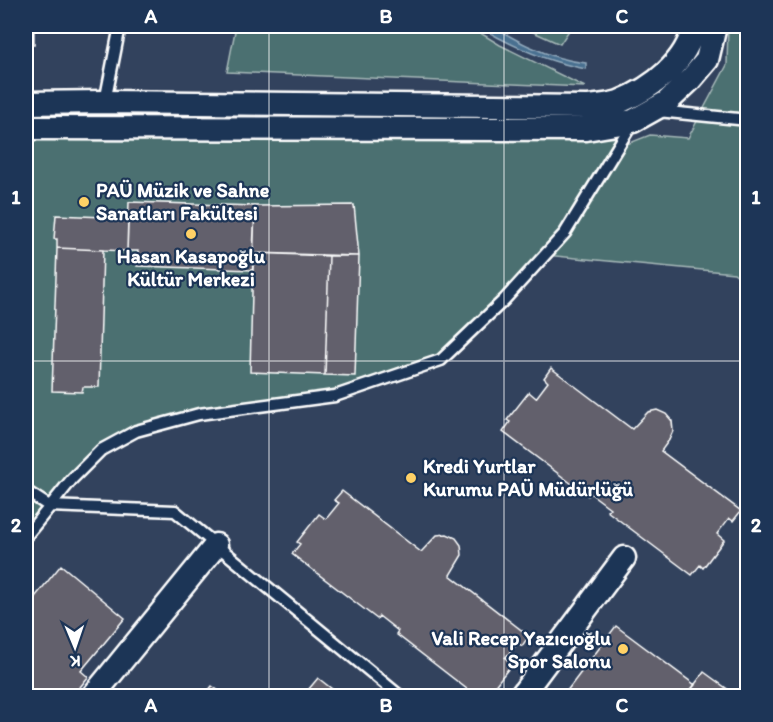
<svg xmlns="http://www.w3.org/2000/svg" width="773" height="722" font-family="Itim,sans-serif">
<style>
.built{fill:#32425d}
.green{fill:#4c7071;stroke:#a6b8b8;stroke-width:1.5}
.water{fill:#486f90;stroke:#91a9bc;stroke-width:1.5}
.building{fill:#62616c;stroke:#fff;stroke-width:1.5}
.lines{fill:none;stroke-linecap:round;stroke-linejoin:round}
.lane-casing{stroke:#fff;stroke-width:15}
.street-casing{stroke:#fff;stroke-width:27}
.lane{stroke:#1d3557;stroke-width:10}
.street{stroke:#1d3557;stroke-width:22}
.grid{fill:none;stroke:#fff;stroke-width:1.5;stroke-opacity:0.55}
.poi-dot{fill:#ffd166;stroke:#1d3557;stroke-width:2}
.labels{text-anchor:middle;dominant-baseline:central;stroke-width:4.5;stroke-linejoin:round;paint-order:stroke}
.poi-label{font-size:20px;font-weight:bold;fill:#fff;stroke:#1d3557;text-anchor:start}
.neatline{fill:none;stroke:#fff;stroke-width:2}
.grid-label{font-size:20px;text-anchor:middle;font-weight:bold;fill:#fff}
</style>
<rect width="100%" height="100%" fill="#1d3557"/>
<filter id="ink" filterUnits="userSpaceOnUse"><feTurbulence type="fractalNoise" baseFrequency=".0167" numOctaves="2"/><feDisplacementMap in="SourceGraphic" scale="12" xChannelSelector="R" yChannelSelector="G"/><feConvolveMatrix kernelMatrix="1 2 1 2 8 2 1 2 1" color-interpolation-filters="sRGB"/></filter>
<g filter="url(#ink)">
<path class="built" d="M26,26H747V696H26Z"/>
<path class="green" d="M236,26H469L500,45L585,87L227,72Z
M520,26H572L560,44Z
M728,26H747V283L734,273L545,255L452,350L335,396L199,414L136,431L101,450L26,537V128L102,127L627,138L562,232L627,144L650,135L688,138L727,65Z"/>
<path class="water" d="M478,26C497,25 513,40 531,47C548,55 567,61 586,63V69C547,62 511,46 478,26Z"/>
<path class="building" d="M26,26H34V45H27V61Z
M129,202L255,206L253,270L137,266L138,251H127Z
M354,205L359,256L253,253L255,206Z
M56,215L128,218L127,251L57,248V239H54Z
M57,248L103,250L99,387H83L82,392L52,391Z
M253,253L329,256L325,375L250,372Z
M329,256H359L355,376L325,375Z
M551,368L632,429L648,412L657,410L666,414L672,421L673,431L669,440L661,451L741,511L733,521L729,518L717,534L724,540L703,568L700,565L692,575L607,511L610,508L590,493L588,496L503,432L510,422L507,420L529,392L536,398L548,382L544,378Z
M342,491L421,552L437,535L447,534L456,538L461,545L462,555L450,575L529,636L522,646L518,643L505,658L512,664L490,692L487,690L482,696H476L396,634L398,631L379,616L377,619L292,554L300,544L297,542L319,514L326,519L339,503L334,500Z
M61,565L125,618L81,671L88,677L73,696H26V608Z
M616,626L695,685L686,696H563Z
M704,672L737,696H686Z
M318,678L341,696H303Z
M212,686L226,696H204Z"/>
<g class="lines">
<g class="lane-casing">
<path id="lane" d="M105,102L120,26
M658,111L748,120
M26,491L49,506L175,511L400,696
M26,536L72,479L101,450L136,431L199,414L335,396L441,360L504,300L565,233L633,122"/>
</g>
<g class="street-casing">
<path id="street" d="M26,103L105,102L587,107C597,106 610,105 619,102C653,88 687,62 694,26
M26,128L586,129L633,121L667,102L690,80L707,60L715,26
M93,696L216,545
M521,696L624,558"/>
</g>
<use href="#lane" class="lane"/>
<use href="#street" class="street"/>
</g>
</g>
<path class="grid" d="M269,26V696M504,26V696M26,361H748"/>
<g class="poi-dot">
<circle cx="84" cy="202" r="6"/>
<circle cx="191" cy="234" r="6"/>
<circle cx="411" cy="478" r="6"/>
<circle cx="623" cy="649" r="6"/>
</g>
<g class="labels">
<g class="poi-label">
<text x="96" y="190">PAÜ Müzik ve Sahne<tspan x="96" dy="23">Sanatları Fakültesi</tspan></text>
<text x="191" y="256" text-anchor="middle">Hasan Kasapoğlu<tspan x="191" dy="23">Kültür Merkezi</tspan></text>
<text x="423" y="466">Kredi Yurtlar<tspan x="423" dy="23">Kurumu PAÜ Müdürlüğü</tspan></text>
<text x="611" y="638" text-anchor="end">Vali Recep Yazıcıoğlu<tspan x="611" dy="23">Spor Salonu</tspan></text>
</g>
</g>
<rect width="773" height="722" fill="none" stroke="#1d3557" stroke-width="66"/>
<g transform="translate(75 647) rotate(178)" stroke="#1d3557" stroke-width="4.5" paint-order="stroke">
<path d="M0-4.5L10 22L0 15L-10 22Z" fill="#ffffff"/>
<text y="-9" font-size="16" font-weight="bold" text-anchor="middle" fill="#ffffff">K</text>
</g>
<rect x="33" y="33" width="707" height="656" class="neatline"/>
<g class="grid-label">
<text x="151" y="23">A</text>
<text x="386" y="23">B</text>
<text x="622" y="23">C</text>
<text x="16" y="204">1</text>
<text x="756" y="204">1</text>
<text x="16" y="532">2</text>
<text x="756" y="532">2</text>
<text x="151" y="712">A</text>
<text x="386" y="712">B</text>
<text x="622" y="712">C</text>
</g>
</svg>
